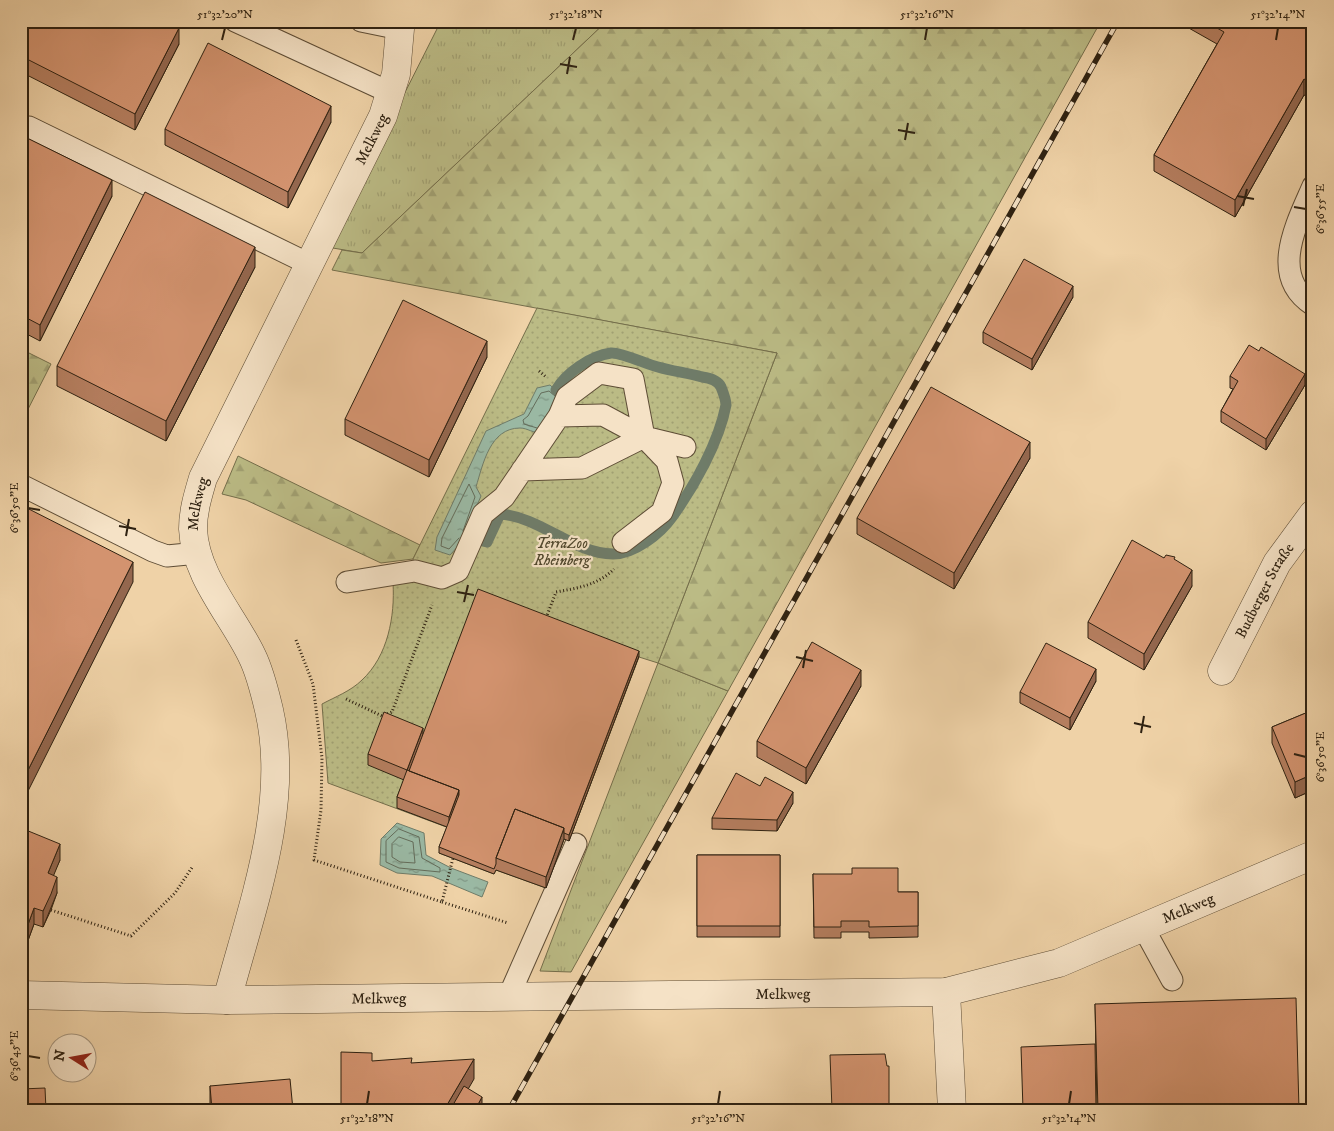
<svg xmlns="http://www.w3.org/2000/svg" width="1334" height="1131" font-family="'IM FELL DW Pica',serif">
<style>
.grass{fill:url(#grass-tufts);stroke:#746e4b}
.forest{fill:url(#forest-firs);stroke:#746e4b}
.park{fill:url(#park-dots);stroke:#746e4b}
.water{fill:url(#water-ripples);stroke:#6f7c69}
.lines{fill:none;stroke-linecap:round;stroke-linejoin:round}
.shore{stroke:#646c5a;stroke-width:1}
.stream{stroke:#6f7c69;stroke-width:11}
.service-casing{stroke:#5e4d36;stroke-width:23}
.minor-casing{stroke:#5e4d36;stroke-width:29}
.path{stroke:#2e2111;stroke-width:3;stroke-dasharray:1 2.5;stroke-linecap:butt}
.service{stroke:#f5e2c6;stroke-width:21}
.minor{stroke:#f5e2c6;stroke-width:28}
.rail-casing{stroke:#2e2111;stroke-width:5.5}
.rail{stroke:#f5e2c6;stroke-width:4;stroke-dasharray:11;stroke-linecap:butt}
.wall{fill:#b57e5f;stroke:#2e2111}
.shaded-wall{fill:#94674e;stroke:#2e2111}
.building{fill:#d3936f;stroke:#2e2111}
.ticks{fill:none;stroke:#2e2111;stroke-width:2}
.labels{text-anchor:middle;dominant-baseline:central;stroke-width:4.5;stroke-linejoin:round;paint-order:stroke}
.street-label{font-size:15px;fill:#2e2111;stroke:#f5e2c6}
.park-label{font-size:15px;font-style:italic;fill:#51482e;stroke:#f5e2c6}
.neatline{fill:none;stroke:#2e2111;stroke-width:2}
.ticks-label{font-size:12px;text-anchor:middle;fill:#2e2111}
</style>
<defs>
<pattern id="grass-tufts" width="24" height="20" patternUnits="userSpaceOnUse" patternTransform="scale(1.25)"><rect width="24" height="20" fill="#bbbb85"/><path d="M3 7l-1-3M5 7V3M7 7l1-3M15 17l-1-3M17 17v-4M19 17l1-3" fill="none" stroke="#a1a072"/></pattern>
<pattern id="forest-firs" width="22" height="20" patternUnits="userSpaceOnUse" patternTransform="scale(1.25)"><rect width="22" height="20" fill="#bbbb85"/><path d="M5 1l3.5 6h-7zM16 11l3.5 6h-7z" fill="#a1a072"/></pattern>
<pattern id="park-dots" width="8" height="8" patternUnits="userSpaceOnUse" patternTransform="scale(1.25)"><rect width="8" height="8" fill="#bbbb85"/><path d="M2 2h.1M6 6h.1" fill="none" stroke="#a1a072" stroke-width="1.8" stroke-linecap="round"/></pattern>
<pattern id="water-ripples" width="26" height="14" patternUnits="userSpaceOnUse" patternTransform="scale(1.25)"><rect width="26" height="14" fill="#9ab8a3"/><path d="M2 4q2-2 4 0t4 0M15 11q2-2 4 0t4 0" fill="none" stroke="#7e9583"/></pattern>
</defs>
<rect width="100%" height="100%" fill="#efd2a7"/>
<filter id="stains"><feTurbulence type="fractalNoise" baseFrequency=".004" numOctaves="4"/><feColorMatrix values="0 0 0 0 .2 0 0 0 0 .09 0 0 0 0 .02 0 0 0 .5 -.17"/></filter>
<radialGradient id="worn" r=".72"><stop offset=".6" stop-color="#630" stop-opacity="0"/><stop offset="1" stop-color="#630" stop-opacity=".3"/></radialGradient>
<path class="grass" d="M441,21H607L362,253L327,247Z
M658,663L728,691L571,972L540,971Z"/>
<path class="forest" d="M607,21H1101L728,691L658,663L777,353L332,270L342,250L362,253Z
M21,349L51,364L21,423Z
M238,456L420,545L413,559L381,563L246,500L222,494Z"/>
<path class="park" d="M537,308L777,353L658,663L639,657L569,841L564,839L546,888L496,870L494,874L439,853L449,828L328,783L322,704C335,697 351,691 362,680C388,656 395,616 393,583L415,571L413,559Z"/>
<path class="water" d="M550,385L563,397L542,432C533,434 528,428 520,428C490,428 483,464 476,487L481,496L461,543L450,555L435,550L437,537L486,431L524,414L537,388Z
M397,823L424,833L426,855L451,868L488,882L482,897L432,876L397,873L380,865L381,839Z"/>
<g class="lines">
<path class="shore" d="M537,428L524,424L523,420L528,416L541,393L549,391L555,396
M459,538L449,549L441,546L442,538L469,484L475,497L463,531
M399,829L419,837L422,858L440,868V872L399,868L386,862V841Z
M399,837L413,842L415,863L400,862L392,857V844Z"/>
<path class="stream" d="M469,538L487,542L500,514C541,517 574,554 613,554C634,554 660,534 672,517C694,487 719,442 726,405C726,400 723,392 721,387C718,380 709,378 702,377C687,373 672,371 658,367C646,364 621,352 611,353C590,356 566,373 556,390"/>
<g class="service-casing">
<path id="service" d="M235,21L391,93
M361,21L400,29
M21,127H29L309,264
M1313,186C1297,223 1268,276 1313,305
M559,416L567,397L599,373L633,379L644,437
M21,485L153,551L167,556L198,553
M623,542L662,512L673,483L667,461L644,437L685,447
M347,582L415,571L442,578L458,571L483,514L504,497L559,416L603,415L644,437L582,468L522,470
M1143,927L1172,980
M508,998L576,844"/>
</g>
<g class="minor-casing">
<g id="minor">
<path id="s1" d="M1222,671L1277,563L1313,514"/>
<path d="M946,992L952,1110"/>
<path id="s2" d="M21,995L227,1000L946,992L1059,963L1313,855"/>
<path id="s3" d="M227,1000C251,909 291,805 269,710C265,693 260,672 252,656C233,616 195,576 193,529C193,511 198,495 203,478L383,116L396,74L400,29"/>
</g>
</g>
<path class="path" d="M539,371L546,377
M546,618L556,592C578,588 598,585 614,569
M296,640L313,684L322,758L321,810L314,860L442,902L453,858
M346,699L382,716L392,712L432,605
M442,902L508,923
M51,910L131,936L175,893L193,866"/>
<use href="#service" class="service"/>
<use href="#minor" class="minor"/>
<g class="rail-casing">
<path id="rail" d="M509,1110L1118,21"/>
</g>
<use href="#rail" class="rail"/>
</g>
<path class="wall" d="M1187,21H1313L1308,97L1304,95L1235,217L1154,171V155L1217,44L1187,27Z
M21,32L179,44L135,130L21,72Z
M331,122L288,208L165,145V129Z
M21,135L112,196L40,341L21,331Z
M255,267L166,441L57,386V366Z
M1073,297L1032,370L983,343V332Z
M487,357L429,477L345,435V419Z
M1230,376L1305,385L1266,450L1221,422V411L1233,389L1230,388Z
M1030,458L954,589L857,534V518Z
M1164,558L1175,560L1192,586L1144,670L1088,638V622Z
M639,656L569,841L564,839L546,888L496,870L494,874L439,853V847L447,827L397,808V797L404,780L368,765V754Z
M1096,681L1070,730L1020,703V692Z
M861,686L806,784L757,757V741Z
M1313,710V790L1295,798L1272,743V727Z
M760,786L793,803L777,831L712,829V818Z
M21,828L60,860L53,875L57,893L51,910L43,927L34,924L26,946L21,944Z
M697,855H780V937H697Z
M813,874L898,892H918V937L869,938V932H841V938H814Z
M1095,1004L1299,1110H1097Z
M210,1086L293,1110H210Z"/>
<path class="shaded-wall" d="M179,28V44L135,130V114Z
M1313,73V89L1308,97V81Z
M1304,79V95L1235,217V200Z
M331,106V122L288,208V192Z
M112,180V196L40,341V325Z
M255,247V267L166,441V421Z
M1073,286V297L1032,370V359Z
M487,341V357L429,477V460Z
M1305,374V385L1266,450V439Z
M1030,442V458L954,589V573Z
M133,562V582L21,805V784Z
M1192,570V586L1144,670V654Z
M639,651V656L569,841V835Z
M1096,669V681L1070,730V718Z
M861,670V686L806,784V768Z
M423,728V739L409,776L407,770Z
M1313,774V790L1295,798V782Z
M459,790V801L449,828V817Z
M793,792V803L777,831V820Z
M564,828V839L546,888V877Z
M60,844V860L48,889V873Z
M57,877V893L43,927V911Z
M34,908V924L26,946V930Z
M474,1059V1079L456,1110H444Z
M482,1097V1108L481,1110H475Z"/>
<path class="building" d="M27,21H166L179,28L135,114L21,56V32Z
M1205,21H1313V73L1308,81L1304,79L1235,200L1154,155L1224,32Z
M208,43L331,106L288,192L165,129Z
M21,135L112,180L40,325L21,315Z
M145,192L255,247L166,421L57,366Z
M1024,259L1073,286L1032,359L983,332Z
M403,300L487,341L429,460L345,419Z
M1249,345L1259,351L1261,347L1305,374L1266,439L1221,411L1238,381L1230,376Z
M931,387L1030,442L954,573L857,518Z
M21,505L133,562L21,784Z
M1132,540L1164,558L1166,555L1175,557L1174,559L1192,570L1144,654L1088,622Z
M478,589L639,651L569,835L564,833V828L515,809L496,858V864L494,869L439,847L459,795V790L409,771Z
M812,642L861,670L806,768L757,741Z
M1046,643L1096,669L1070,718L1020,692Z
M1313,710V774L1295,782L1272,727Z
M384,712L423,728L407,770L368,754Z
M407,770L459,790L449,817L397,797Z
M736,773L760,786L765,777L793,792L777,820L712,818Z
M515,809L564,828L546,877L496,858Z
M21,828L60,844L48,873L57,877L51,894L43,911L34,908L26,930L21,928Z
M697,855H780V926H697Z
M852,868H898V892H918V926L869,927V921H841V927H814L813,874H852Z
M1296,998L1299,1110H1098L1095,1004Z
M1095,1044L1096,1110H1023L1021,1047Z
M341,1052L372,1053V1061L412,1058L411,1063L474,1059L444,1110H341Z
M885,1054L887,1066H889V1110H832L830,1055Z
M290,1079L293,1110H212L210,1086Z
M464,1086L482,1097L475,1110H450Z
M45,1088L46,1110H21V1089Z"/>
<path class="ticks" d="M222,40L225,28M573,40L576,28M925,40L927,28M1276,40L1278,28M560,64L577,67M567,74L570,57M898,130L915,133M905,140L908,123M1237,196L1254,199M1243,206L1247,189M1294,207L1306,209M28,508L40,510M119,526L136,529M126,536L129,519M457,592L474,595M464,602L468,585M796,657L813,661M803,668L806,650M1134,723L1151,727M1141,733L1144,716M1294,754L1306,757M28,1056L40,1058M367,1104L369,1091M718,1104L720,1091M1069,1104L1071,1091"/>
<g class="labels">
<g class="street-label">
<text stroke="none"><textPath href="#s3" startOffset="925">Melkweg</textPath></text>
<text stroke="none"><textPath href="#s3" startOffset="520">Melkweg</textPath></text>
<text stroke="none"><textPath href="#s1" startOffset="91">Budberger Straße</textPath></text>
<text stroke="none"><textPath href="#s2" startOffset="1182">Melkweg</textPath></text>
<text stroke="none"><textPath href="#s2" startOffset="762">Melkweg</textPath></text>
<text stroke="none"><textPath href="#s2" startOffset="358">Melkweg</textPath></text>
</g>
<g class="park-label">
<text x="562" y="543">TerraZoo<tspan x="562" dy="17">Rheinberg</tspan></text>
</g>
</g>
<rect width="1334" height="1131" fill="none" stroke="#efd2a7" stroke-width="55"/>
<g transform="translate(72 1058) rotate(281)"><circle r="24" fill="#f5e2c6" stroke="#a5957e"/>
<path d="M0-4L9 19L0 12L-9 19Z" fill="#8f2418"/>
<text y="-8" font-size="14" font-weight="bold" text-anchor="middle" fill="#2e2111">N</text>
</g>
<rect x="28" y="28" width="1278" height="1076" class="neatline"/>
<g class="ticks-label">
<text x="225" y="18">51°32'20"N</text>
<text x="576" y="18">51°32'18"N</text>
<text x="927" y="18">51°32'16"N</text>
<text x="1278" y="18">51°32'14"N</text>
<text transform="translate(1320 209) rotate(-90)" y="4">6°36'55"E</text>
<text transform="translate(14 508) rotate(-90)" y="4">6°36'50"E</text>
<text transform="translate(1320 757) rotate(-90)" y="4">6°36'50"E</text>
<text transform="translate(14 1056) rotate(-90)" y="4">6°36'45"E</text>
<text x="367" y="1122">51°32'18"N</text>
<text x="718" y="1122">51°32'16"N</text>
<text x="1069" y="1122">51°32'14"N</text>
</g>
<rect width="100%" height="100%" filter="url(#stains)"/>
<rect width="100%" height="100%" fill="url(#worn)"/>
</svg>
